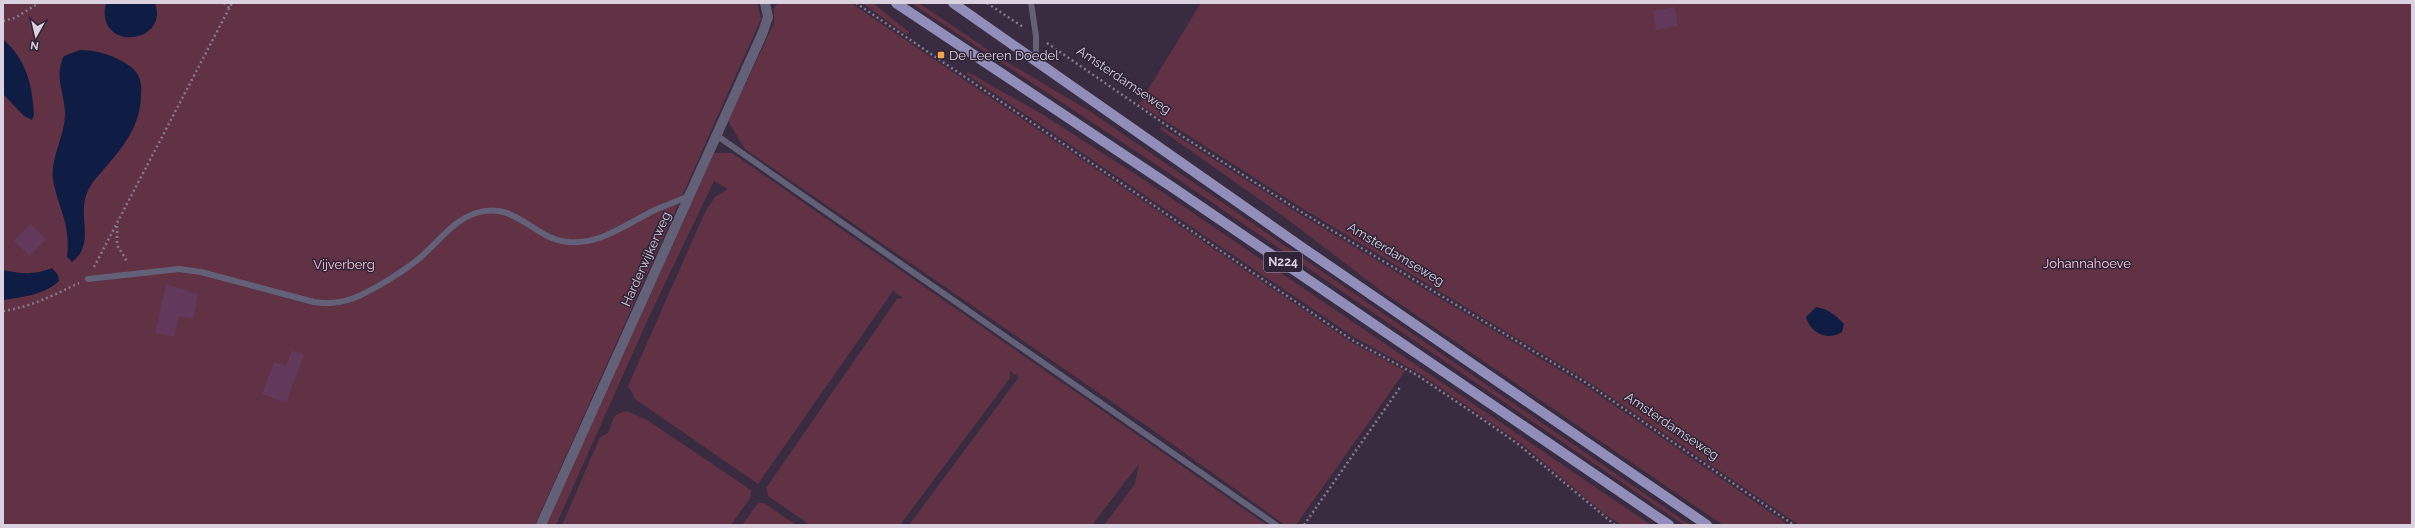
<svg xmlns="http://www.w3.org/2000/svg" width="2415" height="528" font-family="Raleway,sans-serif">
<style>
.green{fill:#613144}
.water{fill:#0f1d44}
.building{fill:#62395b}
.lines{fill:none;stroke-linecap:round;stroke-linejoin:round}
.path{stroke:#857a8b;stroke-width:2.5;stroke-dasharray:2 3;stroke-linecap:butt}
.lane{stroke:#636177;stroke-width:6}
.street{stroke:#636177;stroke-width:10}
.primary{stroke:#928eba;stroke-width:10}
.poi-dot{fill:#f7a14a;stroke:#2f2337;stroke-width:1.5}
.labels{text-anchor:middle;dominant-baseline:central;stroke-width:3;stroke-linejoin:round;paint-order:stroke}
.shield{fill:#2f2337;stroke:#a79ead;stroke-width:1}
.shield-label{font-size:12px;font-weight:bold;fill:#dad2df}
.poi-label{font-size:13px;fill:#dad2df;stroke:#2f2337;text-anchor:start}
.street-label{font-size:13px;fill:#dad2df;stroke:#2f2337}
.park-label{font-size:13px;fill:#fcc7da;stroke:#2f2337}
</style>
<rect width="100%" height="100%" fill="#392c41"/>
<path class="green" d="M3,3H757L761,19L535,525H3Z
M778,3H851L1351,342L1405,371L1296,525H1285L1154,431L745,149L728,121L774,23V8Z
M862,3H873L909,32L907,35Z
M911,3H919L997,56L1091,112L1690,525H1684L1163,169Z
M1201,3H2412V525H1799L1586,380L1305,210L1139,104Z
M968,72L1042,114L1152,185L1651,525H1621L1601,511L1521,443L1422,375L1354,337L966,74Z
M1161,126L1301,215L1583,384L1789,525H1723L1384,293L1287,219L1160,129Z
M714,153H732L1267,525H1104L1135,484L1139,464L1092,525H909L1019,377L1010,371V378L900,525H810L768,496L766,488L897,299L903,298L893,291L758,484L635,399L628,386L705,212L715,197L728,189L714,181L648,319L556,525H546Z
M627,411L647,420L751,490L750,498L731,525H562L600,437L608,433C615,420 609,415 627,411Z
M758,503H764L796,525H742Z"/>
<path class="water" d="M106,3H155C170,45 94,52 106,3Z
M3,39C27,61 32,84 34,115L32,120L24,116L3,94Z
M80,50C98,50 116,56 131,67C140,74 142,83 141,94C141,125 124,146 104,169C98,176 90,184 87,193C77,216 96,244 72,262L67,257C71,221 58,210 53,179C50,160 64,137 65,116C66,96 53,77 64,56Z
M52,268L58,275L59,281C44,295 23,297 3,300V270C21,274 35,275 52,268Z
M1816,307C1829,309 1835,315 1844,324L1842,332C1828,341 1811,334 1806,317Z"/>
<path class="building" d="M1675,7L1678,26L1656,30L1653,11Z
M31,224L46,239L30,256L14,241Z
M166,284L198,294L193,319L179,316L174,337L155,333Z
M292,350L304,355L286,403L262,394L274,362L286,366Z"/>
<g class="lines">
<path class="path" d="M224,3L229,8
M856,3L1352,340L1417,375L1488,423L1518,444L1615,525
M987,3L1023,27
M3,21L15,18L39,3
M1047,43L1185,138L1303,213L1585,382L1794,525
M117,226V245L128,263
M94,267L232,3
M3,311C31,307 54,295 79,283
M1304,525L1401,386"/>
<path class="lane" d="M1031,3L1036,36V62
M716,135L1276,525
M88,279L179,269L201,272L314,302C344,307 365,294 390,279C401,272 412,265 422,256C439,241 454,220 476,213C515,200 533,239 568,242C601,245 628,223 655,210C666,205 678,201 689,196"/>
<path class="street" d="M541,525L763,32L768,17L765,3"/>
<path class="primary" d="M896,3L1172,187L1669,525
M953,3L1306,250L1707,525"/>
</g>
<rect class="poi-dot" x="937" y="51" width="8" height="8" rx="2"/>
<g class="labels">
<rect class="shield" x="1264" y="252" width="38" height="20" rx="3"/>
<g class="shield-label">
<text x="1283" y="262">N224</text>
</g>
<g class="poi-label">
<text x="949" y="55">De Leeren Doedel</text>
</g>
<g class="street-label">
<text transform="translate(1124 80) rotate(34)">Amsterdamseweg</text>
<text transform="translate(1396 254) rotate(31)">Amsterdamseweg</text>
<text transform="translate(646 259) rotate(-66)">Harderwijkerweg</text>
<text transform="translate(1672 426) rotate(34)">Amsterdamseweg</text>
</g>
<g class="park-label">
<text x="2087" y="263">Johannahoeve</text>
<text x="344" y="264">Vijverberg</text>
</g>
</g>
<rect width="2415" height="528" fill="none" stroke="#dad2df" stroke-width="8"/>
<g transform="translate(36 36) rotate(188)" stroke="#2f2337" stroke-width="3" paint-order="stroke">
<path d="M0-3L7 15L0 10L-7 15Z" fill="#dad2df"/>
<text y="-6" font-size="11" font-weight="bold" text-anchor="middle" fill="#dad2df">N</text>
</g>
</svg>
